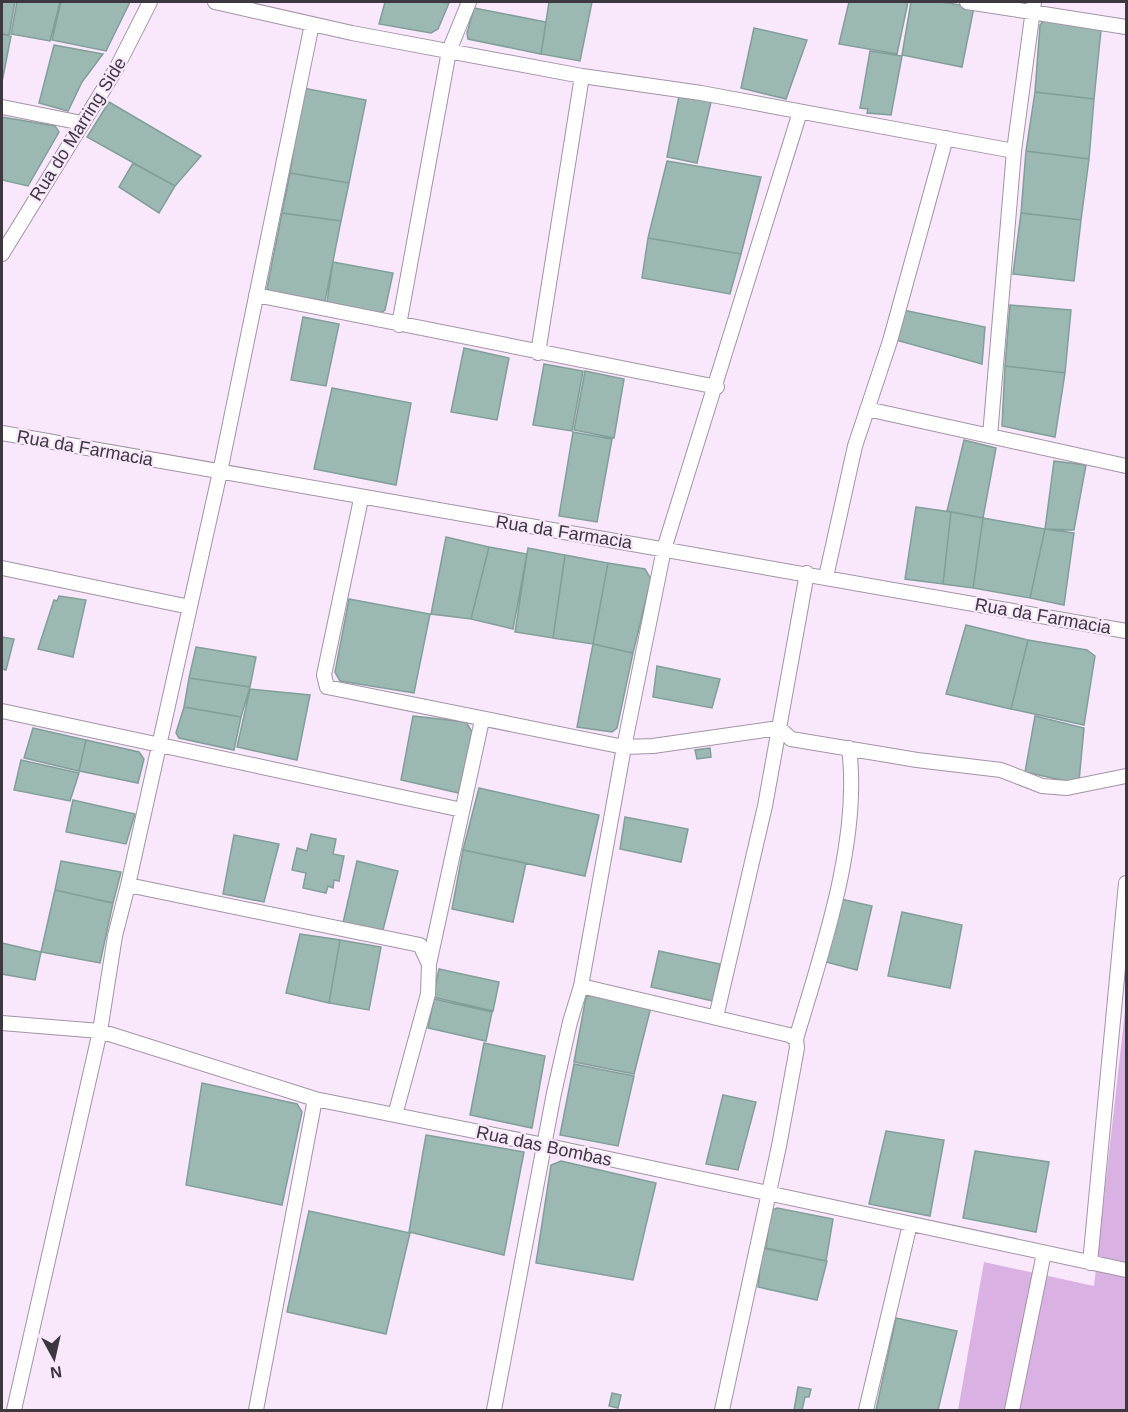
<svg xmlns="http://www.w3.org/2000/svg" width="1128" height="1412" font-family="Helvetica,sans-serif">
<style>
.green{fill:#d9b1e2}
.building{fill:#9bb8b3;stroke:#819e99;stroke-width:1.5}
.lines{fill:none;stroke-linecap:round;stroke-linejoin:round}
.minor-casing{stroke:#a393a6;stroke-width:16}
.minor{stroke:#fff;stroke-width:14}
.labels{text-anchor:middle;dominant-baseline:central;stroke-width:4.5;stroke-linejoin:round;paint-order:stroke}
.street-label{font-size:18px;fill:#3d373f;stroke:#f9e8fc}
</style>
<rect width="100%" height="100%" fill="#f9e8fc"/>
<path class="green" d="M1126,1003V1410H958L984,1262L1094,1286Z"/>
<path class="building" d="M2,2H15L9,35L2,34Z
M17,2H60L50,41L11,34Z
M61,2H130L106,51L52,40Z
M385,2H438L449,3L438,29L431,33L379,24Z
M549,2H592L580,61L541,54Z
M849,2H908L897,54L839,44Z
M911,2H941L974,7L962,67L902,55Z
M474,8L546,22L541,54L468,39L467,33Z
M1044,20L1101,30L1094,99L1035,92L1040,25Z
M754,28L807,40L786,99L741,88Z
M2,34L11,36L2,82Z
M54,45L103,54L82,82L68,111L39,103Z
M870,51L902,56L891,115L867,113L868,109L860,108Z
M303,88L366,100L349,183L290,173Z
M1035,92L1094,99L1089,159L1026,151Z
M679,96L711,102L697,163L667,157Z
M109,102L201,156L175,186L87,137Z
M2,117L55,126L59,132L28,186L2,180Z
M1026,151L1089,159L1081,220L1021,213Z
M667,161L761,177L741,254L648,238Z
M133,163L175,186L159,213L119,187Z
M290,173L349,183L341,221L282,213Z
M282,213L341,221L325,301L269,291L267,288Z
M1021,213L1081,220L1074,281L1013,274Z
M648,238L741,254L730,294L642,278Z
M333,262L393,273L385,310L380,313L327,302Z
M1010,305L1071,310L1065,373L1005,366Z
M903,310L985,327L982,364L896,340Z
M303,317L339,324L326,386L291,380Z
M464,348L509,358L497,420L451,412Z
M544,364L583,371L572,431L533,425Z
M1005,366L1065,373L1055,437L1002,426Z
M585,371L624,379L614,438L574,430Z
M332,388L411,403L396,485L314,469Z
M573,432L612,439L597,522L559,516Z
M964,440L996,448L983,518L947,511Z
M1054,461L1086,465L1074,530L1045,529Z
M916,507L951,512L943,584L905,579Z
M951,512L983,518L973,588L943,584Z
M983,518L1045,529L1030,598L973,588Z
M1045,529L1074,533L1064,605L1030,598Z
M446,537L489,547L471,619L431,614Z
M489,547L527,554L513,629L471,619Z
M528,548L565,555L553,638L515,632Z
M565,555L608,563L593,644L553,638Z
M608,563L645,569L651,579L633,653L593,644Z
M59,596L86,600L73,657L38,649L54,600L57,601Z
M349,599L430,614L414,693L340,681L335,672Z
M966,625L1028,640L1011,709L946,694Z
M2,637L14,639L6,670L2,669Z
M1028,640L1087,650L1095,656L1084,725L1011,709Z
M593,644L633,653L617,728L612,732L577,727Z
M196,647L256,657L250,687L189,678Z
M657,666L720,679L712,708L653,697Z
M189,678L250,687L241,717L184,707Z
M250,689L310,695L297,760L237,747Z
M184,707L241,717L234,750L179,738L176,733Z
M413,716L466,722L472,732L459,793L401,780Z
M1035,716L1084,728L1079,781L1074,783L1025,772Z
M33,728L86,740L79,771L24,758Z
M86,740L139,752L144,759L138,783L79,771Z
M710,748L711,757L697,759L695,750Z
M21,760L79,773L70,801L14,790Z
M479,788L599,815L585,876L463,850Z
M73,800L135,814L126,844L66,832Z
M625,817L688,829L681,862L620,849Z
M311,834L336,839L333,854L344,856L339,881L334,880L333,888L328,886L326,893L303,888L306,873L292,870L297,848L307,851Z
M234,835L279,844L264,902L223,894Z
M463,850L526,863L513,922L452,909Z
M61,861L121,872L113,903L55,890Z
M357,861L398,871L383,930L343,923Z
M55,890L113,903L100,963L41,952Z
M841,899L872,906L857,970L826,962Z
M902,912L962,925L950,988L888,976Z
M300,934L340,940L329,1003L286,993Z
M340,940L381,947L369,1010L329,1003Z
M2,943L41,952L35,980L2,974Z
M659,951L720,964L713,1001L651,987Z
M439,969L499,982L493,1011L433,997Z
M592,994L651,1007L634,1074L574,1062L586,997Z
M434,999L492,1012L486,1041L428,1028Z
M484,1043L545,1056L532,1128L470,1115Z
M574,1064L634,1076L618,1146L560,1135Z
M202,1083L297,1104L302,1112L282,1205L186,1185Z
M723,1095L756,1102L738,1170L706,1164Z
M886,1131L944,1140L930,1216L869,1204Z
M426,1135L524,1152L504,1255L409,1232Z
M975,1151L1049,1162L1036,1232L963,1218Z
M561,1161L656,1183L633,1280L536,1263L551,1165Z
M777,1208L833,1219L826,1261L766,1248L770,1211Z
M309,1211L410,1233L386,1334L287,1312Z
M762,1248L827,1261L817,1300L758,1287Z
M896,1318L957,1331L938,1410H876Z
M798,1387L811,1389L809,1397H805L802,1410H794Z
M612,1393L621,1395L618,1408L609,1406Z"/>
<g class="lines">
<g class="minor-casing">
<path id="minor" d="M215,2L352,33L582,76L701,93L1014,151L1034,2
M967,2L1126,27
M2,107L82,123
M2,254L116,69L150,2
M256,295L717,387
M399,325L449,51L469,2
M538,353L582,76
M867,409L1126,466
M2,433C376,500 752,564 1126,631
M990,436L1014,151
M361,499L324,675L327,687L624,747L664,549L800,112
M2,568L190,607
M826,577L855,446L890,341L946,138
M2,711L462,810
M128,885L220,472L312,24
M429,964L482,720
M581,986L624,747L653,746L779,728L791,739L917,760L1001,770L1042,786L1067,788L1126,776
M716,1017L765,806L807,573
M2,1023L100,1031L315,1099L544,1145L1126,1270
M796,1039C822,951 861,840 849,748
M1090,1263L1126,883
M14,1410L100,1031L115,936L128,885L420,945L429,964L428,994L395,1115
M256,1410L315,1099
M494,1410L554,1093L570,1022L581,986L789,1035L796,1039L797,1048L779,1146L722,1410
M866,1410L910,1224
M1012,1410L1044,1253"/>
</g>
<use href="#minor" class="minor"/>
</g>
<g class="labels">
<g class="street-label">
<text transform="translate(78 129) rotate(-58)">Rua do Marring Side</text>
<text transform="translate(85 448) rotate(10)">Rua da Farmacia</text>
<text transform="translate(564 532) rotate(9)">Rua da Farmacia</text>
<text transform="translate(1043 616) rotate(10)">Rua da Farmacia</text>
<text transform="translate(544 1146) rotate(12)">Rua das Bombas</text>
</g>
</g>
<rect width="1128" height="1412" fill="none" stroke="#3d373f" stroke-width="6"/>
<g transform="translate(54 1358) rotate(172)" stroke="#f9e8fc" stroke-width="4.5" paint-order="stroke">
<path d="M0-4.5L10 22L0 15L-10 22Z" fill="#3d373f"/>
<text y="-9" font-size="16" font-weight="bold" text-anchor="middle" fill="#3d373f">N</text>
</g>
</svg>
